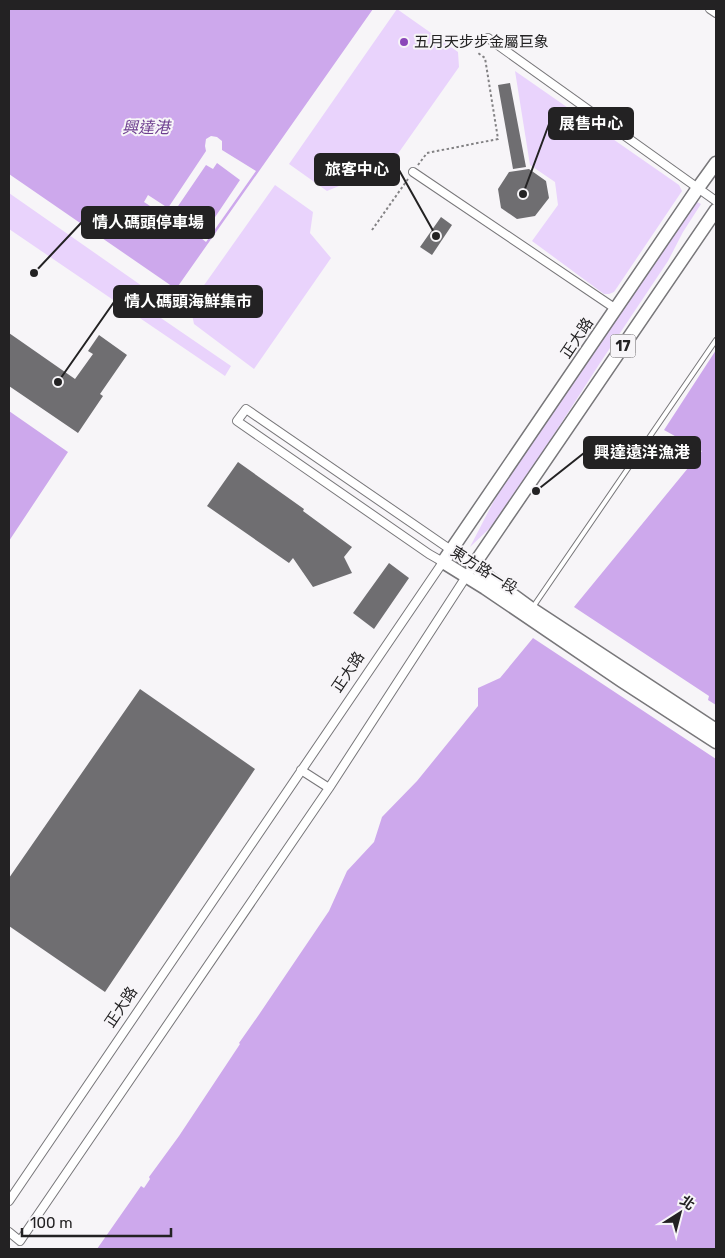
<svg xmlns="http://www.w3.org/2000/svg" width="725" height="1258" font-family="Rubik,'Noto Sans TC',sans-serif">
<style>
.green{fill:#e9d3fc}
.water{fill:#cda8ec}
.pier{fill:#f7f5f8}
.building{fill:#6f6e71}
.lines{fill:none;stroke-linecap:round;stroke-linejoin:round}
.service-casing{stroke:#78777a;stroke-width:6}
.minor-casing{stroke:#78777a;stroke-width:10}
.primary-casing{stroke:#78777a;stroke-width:15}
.path{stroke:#838284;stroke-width:2;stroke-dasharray:2.5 2.5;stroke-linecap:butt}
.service{stroke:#fff;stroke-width:4}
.minor{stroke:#fff;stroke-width:8}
.primary{stroke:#fff;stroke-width:12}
.poi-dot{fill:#8b46b9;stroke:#f7f5f8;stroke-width:2}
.labels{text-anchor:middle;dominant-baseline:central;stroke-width:4;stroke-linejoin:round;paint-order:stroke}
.shield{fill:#f7f5f8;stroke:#636163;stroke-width:1}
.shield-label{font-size:14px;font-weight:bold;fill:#232223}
.poi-label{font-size:15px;fill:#232223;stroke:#f7f5f8;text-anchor:start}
.street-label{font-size:15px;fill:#232223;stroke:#f7f5f8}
.water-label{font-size:16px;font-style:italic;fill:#6d3e8f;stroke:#f7f5f8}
.leader{fill:none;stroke:#232223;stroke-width:2}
.callout-dot{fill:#232223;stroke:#f7f5f8;stroke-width:2}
.callout{fill:#232223;stroke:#232223;stroke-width:2}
.callout-label{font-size:16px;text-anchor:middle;font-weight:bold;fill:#fff}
</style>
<rect width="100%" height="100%" fill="#f7f5f8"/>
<path class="green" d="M397,9L458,52L459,67L378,182L351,181L327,191L289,164Z
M515,71L679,185L682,191L614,292L609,294H604L532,241L558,205L555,182L530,165Z
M275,185L313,212L310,233L331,258L254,369L194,324L190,305Z
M9,193L165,302L158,316L231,366L225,376L9,229Z
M697,202L701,204L683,232L668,261L600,363L509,504L491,527L470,547L500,489Z"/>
<path class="water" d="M9,9H373L176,289L9,174Z
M716,350V705L708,700L709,696L574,607L702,451L664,430Z
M9,411L68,452L9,541Z
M533,638L716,759V1249H97L141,1186L144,1188L150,1179L149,1177L179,1136L240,1044L239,1043L258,1016L329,911L347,871L374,842L382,817L417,781L478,706V688L500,678Z"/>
<path class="pier" d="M211,136L217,137L222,141V150L256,171L206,242L201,238L240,180L217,163L213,169L206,165L174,212L187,221L182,227L144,202L148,195L168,208L206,151L205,146L206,139Z"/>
<path class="building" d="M510,83L526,167L513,169L498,85Z
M529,169L546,181L549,198L535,216L517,219L501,208L498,189L509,172Z
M441,217L452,225L432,255L420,247Z
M9,333L75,379L93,354L88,351L99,335L127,355L100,394L103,396L78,433L9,386Z
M238,462L304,509L303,511L352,547L344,557L352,573L313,587L293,558L289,563L207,506Z
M389,563L409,578L374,629L353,613Z
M140,689L255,769L105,992L9,926V878Z"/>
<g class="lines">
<g class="service-casing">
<path id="service" d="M533,607L716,340"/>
</g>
<g class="minor-casing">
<path id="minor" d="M710,9L716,13
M488,38L716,201
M413,172L616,309
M301,770L329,788
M9,1201L443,562L429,554L237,421L246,409L451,550L473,566L329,788L20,1241L9,1232"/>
</g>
<g class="primary-casing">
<path id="primary" d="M716,163L698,188L443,562L485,588L622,681L716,742
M716,210L473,566L532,609L716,730"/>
</g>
<path class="path" d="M418,165L427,153L498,139L485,58L478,53
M372,230L408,179"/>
<use href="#service" class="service"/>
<use href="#minor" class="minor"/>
<use href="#primary" class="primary"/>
</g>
<circle class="poi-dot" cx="404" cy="42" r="5"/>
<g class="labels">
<rect class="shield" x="610.5" y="334.5" width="25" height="23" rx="4"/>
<g class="shield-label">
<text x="623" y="346">17</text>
</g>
<g class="poi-label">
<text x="414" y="42">五月天步步金屬巨象</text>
</g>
<g class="street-label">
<text transform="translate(577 338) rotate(-56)">正大路</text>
<text transform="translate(484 570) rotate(32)">東方路一段</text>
<text transform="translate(348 672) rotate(-56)">正大路</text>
<text transform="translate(121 1007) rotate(-56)">正大路</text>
</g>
<g class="water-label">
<text x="146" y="127">興達港</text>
</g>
</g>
<path class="leader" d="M523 194L549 124M436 236L399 170M34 273L82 222M58 382L114 302M536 491L584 453"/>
<g class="callout-dot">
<circle cx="523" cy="194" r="5"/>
<circle cx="436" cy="236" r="5"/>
<circle cx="34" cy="273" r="5"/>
<circle cx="58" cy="382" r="5"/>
<circle cx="536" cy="491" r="5"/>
</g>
<g class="callout">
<rect x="549" y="108" width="84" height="31" rx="5"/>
<rect x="315" y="154" width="84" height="31" rx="5"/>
<rect x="82" y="207" width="132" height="31" rx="5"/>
<rect x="114" y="286" width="148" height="31" rx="5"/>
<rect x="584" y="437" width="116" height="31" rx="5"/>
</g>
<g class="callout-label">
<text x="591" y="129">展售中心</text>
<text x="357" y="175">旅客中心</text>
<text x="148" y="228">情人碼頭停車場</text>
<text x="188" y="307">情人碼頭海鮮集市</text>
<text x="642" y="458">興達遠洋漁港</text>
</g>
<rect width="725" height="1258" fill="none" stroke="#232223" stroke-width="20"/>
<g transform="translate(680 1213) rotate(36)" stroke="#f7f5f8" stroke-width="4" paint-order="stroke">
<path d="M0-4L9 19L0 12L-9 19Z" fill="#232223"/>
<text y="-8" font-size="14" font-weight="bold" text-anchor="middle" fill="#232223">北</text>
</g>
<path d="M22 1228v8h149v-8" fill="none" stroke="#232223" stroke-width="2.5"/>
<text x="30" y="1228" font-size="15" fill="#232223" stroke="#f7f5f8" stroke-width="4" paint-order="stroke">100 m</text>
</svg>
